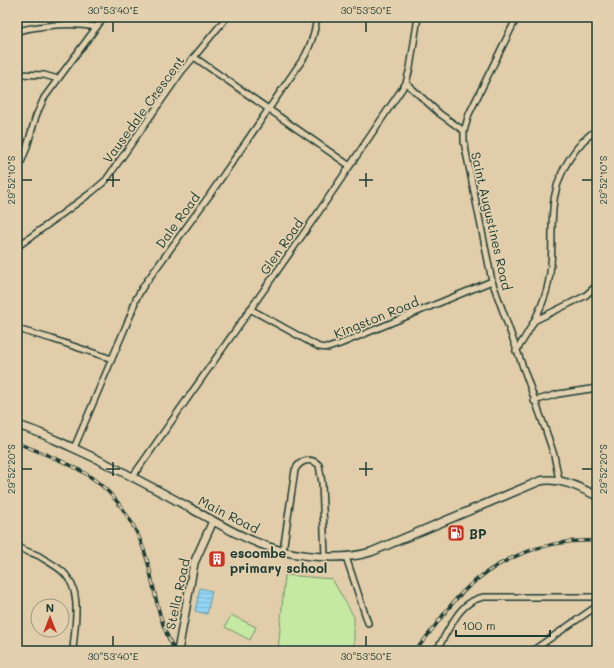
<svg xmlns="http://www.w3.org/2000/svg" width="614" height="668" font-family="Mali,sans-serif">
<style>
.pitch{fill:#c5e9a2;stroke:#72936b}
.water{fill:url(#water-rules);stroke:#6398a7}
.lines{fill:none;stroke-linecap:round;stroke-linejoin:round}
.minor-casing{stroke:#1f3d34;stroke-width:8}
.secondary-casing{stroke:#1f3d34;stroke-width:10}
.minor{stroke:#e2d0ae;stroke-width:5}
.secondary{stroke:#e2d0ae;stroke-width:7}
.rail-casing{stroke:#1f3d34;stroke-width:3.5}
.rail{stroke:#e2d0ae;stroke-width:2;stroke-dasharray:6;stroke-linecap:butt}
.ticks{fill:none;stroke:#1f3d34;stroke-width:1.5}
.labels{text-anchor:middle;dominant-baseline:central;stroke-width:3.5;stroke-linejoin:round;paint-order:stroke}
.street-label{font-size:13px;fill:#1f3d34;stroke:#e2d0ae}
.poi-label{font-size:13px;font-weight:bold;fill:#1f3d34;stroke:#e2d0ae;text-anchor:start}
.neatline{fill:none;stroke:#1f3d34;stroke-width:1.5}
.ticks-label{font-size:10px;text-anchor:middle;fill:#1f3d34}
</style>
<defs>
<pattern id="water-rules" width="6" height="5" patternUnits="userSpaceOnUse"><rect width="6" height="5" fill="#91d4f3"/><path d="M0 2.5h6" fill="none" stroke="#7db7d1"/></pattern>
</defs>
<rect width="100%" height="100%" fill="#e1cda9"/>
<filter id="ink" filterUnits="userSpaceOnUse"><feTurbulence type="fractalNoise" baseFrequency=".025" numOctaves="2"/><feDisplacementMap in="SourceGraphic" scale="8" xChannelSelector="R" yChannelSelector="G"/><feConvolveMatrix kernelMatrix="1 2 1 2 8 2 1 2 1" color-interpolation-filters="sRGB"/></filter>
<g filter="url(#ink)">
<path class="pitch" d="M285,575L332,579L354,617V651H278Z
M231,615L256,627L250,640L225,627Z"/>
<path class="water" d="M200,588L212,591L207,614L195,611Z"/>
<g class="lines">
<g class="minor-casing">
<path id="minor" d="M517,17L469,114L464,131V142L492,281L546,431L554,455L559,480
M17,31C42,25 71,22 97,27
M194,57L227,17
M17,74L44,75L58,79
M406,83L440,114L464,131
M17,172L26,150L36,116L44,98L104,17
M17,247L92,192L106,180L182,71L194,57L350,166
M250,309L319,347L328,348L340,344L492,281
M534,321L585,296L597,285
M17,329L52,339L112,359
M516,351C529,332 541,311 547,289C559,242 541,202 570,158C577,147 585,137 597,130
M534,401L558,394L597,388
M74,448L131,314L136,299L144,285L209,196L305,56C312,43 315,31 317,17
M133,476L318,213L406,83L410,68L418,17
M17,546C24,552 32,552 39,556C48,562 58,566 65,574C83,593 74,627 73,651
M283,551L295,470C300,460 311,457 319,465L322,483L325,556
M346,557L368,623
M436,651C449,631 458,601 484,597H597
M532,651L597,606"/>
</g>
<g class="secondary-casing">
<path id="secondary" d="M17,425C36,430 53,439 71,447C112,465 152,487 192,509C217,523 242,538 269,547C297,557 342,561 371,552L540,481C560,477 579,487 597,496
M178,651L194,563L213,521"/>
</g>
<use href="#minor" class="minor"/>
<use href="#secondary" class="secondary"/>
<g class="rail-casing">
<path id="rail" d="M17,443C37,451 57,458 76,468C114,488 139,525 149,567C156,597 159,623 175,651
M415,651C430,634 442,615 457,598C492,560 545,538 597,541"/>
</g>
<use href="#rail" class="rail"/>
</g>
</g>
<path class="ticks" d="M113,22V32M366,22V32M113,173V187M366,173V187M22,180H32M106,180H120M359,180H373M582,180H592M113,462V476M366,462V476M22,469H32M106,469H120M359,469H373M582,469H592M113,636V646M366,636V646"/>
<defs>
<g id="fuel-square" transform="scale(0.9)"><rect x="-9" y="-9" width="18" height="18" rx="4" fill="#c8321e" stroke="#e2d0ae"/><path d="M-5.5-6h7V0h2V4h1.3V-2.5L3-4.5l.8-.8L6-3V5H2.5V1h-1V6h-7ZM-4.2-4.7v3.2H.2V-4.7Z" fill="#fff"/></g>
<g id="building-square" transform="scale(0.9)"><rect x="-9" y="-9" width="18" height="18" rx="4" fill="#c8321e" stroke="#e2d0ae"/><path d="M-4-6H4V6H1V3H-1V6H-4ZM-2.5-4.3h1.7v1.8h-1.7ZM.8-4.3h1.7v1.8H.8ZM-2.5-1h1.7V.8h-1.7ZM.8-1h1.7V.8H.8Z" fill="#fff"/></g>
</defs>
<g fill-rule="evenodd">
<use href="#fuel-square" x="456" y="533"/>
<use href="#building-square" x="217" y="559"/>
</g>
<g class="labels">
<g class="street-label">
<text transform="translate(143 109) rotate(-54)">Vausedale Crescent</text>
<text transform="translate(177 220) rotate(-54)">Dale Road</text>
<text transform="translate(492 221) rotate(77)">Saint Augustines Road</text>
<text transform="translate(281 246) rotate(-55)">Glen Road</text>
<text transform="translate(376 317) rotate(-22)">Kingston Road</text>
<text transform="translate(229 514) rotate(27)">Main Road</text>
<text transform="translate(177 594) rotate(-78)">Stella Road</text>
</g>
<g class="poi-label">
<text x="469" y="533">BP</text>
<text x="230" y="552">escombe<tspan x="230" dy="15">primary school</tspan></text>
</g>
</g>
<rect width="614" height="668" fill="none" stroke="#e2d0ae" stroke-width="44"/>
<g transform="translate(50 618)"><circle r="19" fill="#e2d0ae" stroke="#94957d"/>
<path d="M0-3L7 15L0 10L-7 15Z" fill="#c8321e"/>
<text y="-6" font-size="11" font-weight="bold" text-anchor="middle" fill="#1f3d34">N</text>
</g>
<path d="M456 630v6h94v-6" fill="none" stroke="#1f3d34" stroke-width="2"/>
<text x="462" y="630" font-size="12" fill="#1f3d34" stroke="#e2d0ae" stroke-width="3" paint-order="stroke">100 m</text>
<rect x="22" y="22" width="570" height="624" class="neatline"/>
<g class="ticks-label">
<text x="113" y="14">30°53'40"E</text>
<text x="366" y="14">30°53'50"E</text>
<text transform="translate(11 180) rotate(-90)" y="4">29°52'10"S</text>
<text transform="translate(603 180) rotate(-90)" y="4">29°52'10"S</text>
<text transform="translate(11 469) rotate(-90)" y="4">29°52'20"S</text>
<text transform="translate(603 469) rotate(-90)" y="4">29°52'20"S</text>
<text x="113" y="660">30°53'40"E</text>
<text x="366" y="660">30°53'50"E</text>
</g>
</svg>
